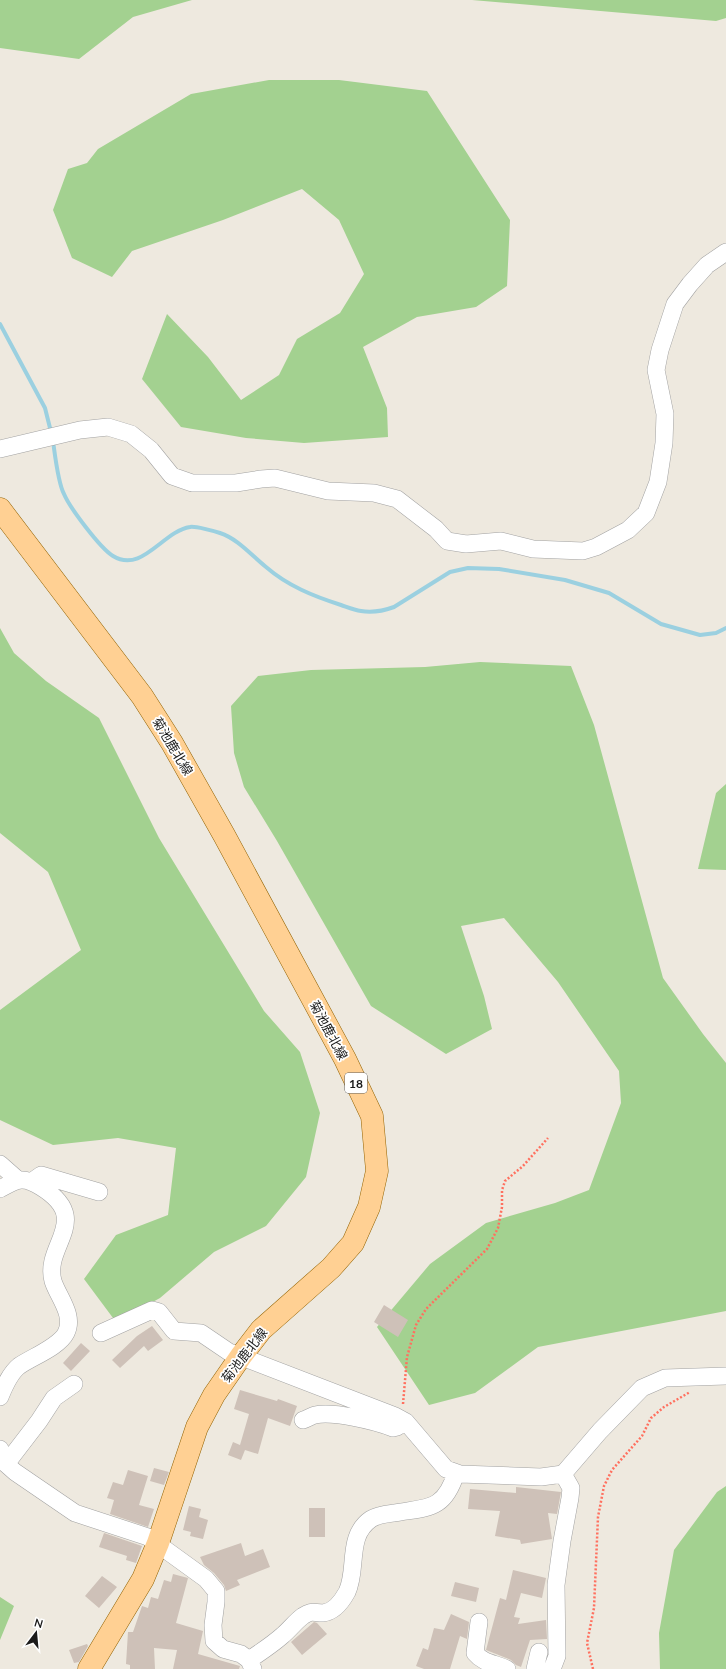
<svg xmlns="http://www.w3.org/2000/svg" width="726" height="1669" font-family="Lato,'Noto Sans JP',sans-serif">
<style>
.forest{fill:#a3d190}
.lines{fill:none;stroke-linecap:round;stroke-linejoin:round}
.stream{stroke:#9bd0e0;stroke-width:4}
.building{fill:#cec1b8}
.minor-casing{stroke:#a2a2a2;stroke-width:18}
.major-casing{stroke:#926200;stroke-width:23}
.path{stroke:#ff705f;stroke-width:2.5;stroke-dasharray:2 2;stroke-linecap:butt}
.minor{stroke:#fff;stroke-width:17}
.major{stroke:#ffd093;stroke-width:22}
.labels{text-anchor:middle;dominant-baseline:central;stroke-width:3.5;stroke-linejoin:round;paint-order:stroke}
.shield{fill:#fff;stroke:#5f5f5f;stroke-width:1}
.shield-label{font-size:12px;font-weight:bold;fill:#1b1b1b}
.street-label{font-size:13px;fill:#1b1b1b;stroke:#fff}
</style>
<rect width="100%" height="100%" fill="#eee9df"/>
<path class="forest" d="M0,0H192L133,17L79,59L0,48Z
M472,0H726V18L716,21Z
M269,80H339L427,91L510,220L507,286L476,307L417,317L363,347L387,408L388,437L304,443L246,438L181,427L142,379L167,314L208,357L241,400L279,375L297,339L340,313L364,274L339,220L302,189L223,220L132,251L112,277L72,258L53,210L68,169L87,163L98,149L191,94Z
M0,628L14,653L46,681L99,718L159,838L264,1011L300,1052L320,1113L306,1177L266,1226L214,1252L160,1298L116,1322L84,1279L116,1235L168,1215L176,1148L118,1138L53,1145L0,1120V1010L81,950L48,872L0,833Z
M480,662L571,666L594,725L663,978L703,1034L726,1063V1311L538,1347L475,1393L429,1405L377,1327L430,1264L486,1223L555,1203L589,1190L621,1103L619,1071L558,982L504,918L461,926L484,996L492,1029L446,1054L371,1006L277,841L244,787L234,753L231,706L258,676L311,670L425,667Z
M726,784V870L698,869L716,793Z
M726,1486V1669H660L659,1633L674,1550L717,1492Z
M0,1597L14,1606L0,1640Z"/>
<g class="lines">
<path class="stream" d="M0,324L45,408L51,432
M53,441C55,455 58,483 64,494C70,508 100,548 113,556C142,574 163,531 190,527C195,526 214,531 220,533C238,539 251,555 266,567C288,586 313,596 341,605C347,607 354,610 361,611C372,613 383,611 394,607L450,572L468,568L499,569L565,580L609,593L661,624L700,635L716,633L726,628"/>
</g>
<path class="building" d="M384,1305L408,1320L398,1337L374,1322Z
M152,1326L163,1340L148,1351L144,1346L120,1368L112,1360L137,1336Z
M81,1343L90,1351L71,1371L63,1363Z
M240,1390L277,1401L278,1399L297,1406L290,1426L268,1418L258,1454L245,1450L241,1460L228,1455L233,1442L240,1445L249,1414L234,1409Z
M154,1468L169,1472L164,1485L150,1481Z
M128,1470L148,1476L139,1505L154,1509L148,1527L110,1514L114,1500L107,1498L113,1482L123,1485Z
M516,1487L561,1492L557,1514L548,1513L552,1539L521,1544L520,1540L495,1536L500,1511L468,1509L470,1489L516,1493Z
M189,1506L201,1509L199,1517L208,1520L203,1539L190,1536L191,1532L183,1530Z
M309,1508H325V1537H309Z
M104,1533L142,1546L136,1563L126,1560L127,1556L99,1547Z
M241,1543L245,1556L263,1549L270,1567L237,1580L240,1585L226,1591L224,1585L214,1573L204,1565L200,1557Z
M513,1570L546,1578L542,1598L521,1593L514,1617L520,1618L518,1624L546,1620L547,1639L530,1640L521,1667L516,1665L511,1660L486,1650L500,1598L506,1600Z
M173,1574L188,1578L176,1623L203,1631L198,1654L240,1666L239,1669H173L177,1650L154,1648L155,1669H130V1665L126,1664L128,1632H133L142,1606L148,1608L151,1597L158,1599L164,1580L171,1582Z
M102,1576L117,1587L99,1608L85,1596Z
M455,1582L479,1588L476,1602L451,1596Z
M451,1614L469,1622L467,1639L460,1636L450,1669H424L416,1666L423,1648L428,1650L434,1628L444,1630Z
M314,1622L317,1623L327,1634L302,1655L291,1642Z
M87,1644L88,1646L79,1662L74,1663L69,1650Z"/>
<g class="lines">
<g class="minor-casing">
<path id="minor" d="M0,449L80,430L108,427L131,434L151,450L172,476L192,483H236L261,479L275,478L328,491L374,493L397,499L436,529L447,541L466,544L501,541L533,549L583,551L596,547L628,530L646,513L658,482L664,443L665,414L656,370L660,350L675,304L690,284L707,265L726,252
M0,1164L17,1179
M31,1182L41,1175L99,1192
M0,1189C18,1179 23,1176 41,1187C94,1220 43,1245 53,1281C58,1297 75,1315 66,1333C59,1347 32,1357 19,1366C10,1373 4,1387 0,1397
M101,1333L152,1310L159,1312L174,1331L201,1333L229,1352L395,1416L406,1422L446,1469L460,1474L541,1477L563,1474L600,1431L642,1388L665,1378L726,1376
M303,1420C307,1419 311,1416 315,1415C333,1411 375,1421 393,1428L397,1427L400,1419
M0,1449L6,1464L15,1472L75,1513L148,1537L206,1579L216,1591V1602L213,1625L214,1641L223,1649L241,1654L249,1660L253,1669
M6,1464L39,1421L54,1398L74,1384
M479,1622L475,1653C484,1664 495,1663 507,1669
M249,1660C261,1652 273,1644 283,1635C290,1629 296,1621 303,1616C312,1610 313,1613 323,1613C334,1612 342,1601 347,1592C358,1569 346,1536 371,1519C377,1515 386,1514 394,1513C428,1507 444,1511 456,1473
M535,1669L539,1652
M552,1669L557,1656L556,1585L562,1541L570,1498L571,1488L563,1474"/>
</g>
<g class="major-casing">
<path id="major" d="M0,509L142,696L172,743L224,835L345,1059L372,1116L377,1171L369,1207L353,1243L331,1268L261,1330L241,1356L214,1395L197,1427L158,1543L143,1579L89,1669"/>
</g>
<path class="path" d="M403,1404L407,1357L416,1325L426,1309L487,1249L498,1228L502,1207V1190L505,1181L523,1166L548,1138
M593,1669L587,1643L594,1608L598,1517L604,1486L612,1470L642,1436L651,1418L664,1407L690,1392"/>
<use href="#minor" class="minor"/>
<use href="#major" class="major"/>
</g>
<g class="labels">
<rect class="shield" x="345" y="1073" width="22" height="20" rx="3"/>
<g class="shield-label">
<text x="356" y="1083">18</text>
</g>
<g class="street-label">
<text transform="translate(173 746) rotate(59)">菊池鹿北線</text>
<text transform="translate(329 1030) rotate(62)">菊池鹿北線</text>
<text transform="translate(244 1355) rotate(-52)">菊池鹿北線</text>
</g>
</g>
<g transform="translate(36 1633) rotate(16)" stroke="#ffffff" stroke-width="3" paint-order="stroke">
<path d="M0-3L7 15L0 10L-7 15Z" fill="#1b1b1b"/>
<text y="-6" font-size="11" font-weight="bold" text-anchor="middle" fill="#1b1b1b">N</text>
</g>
</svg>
